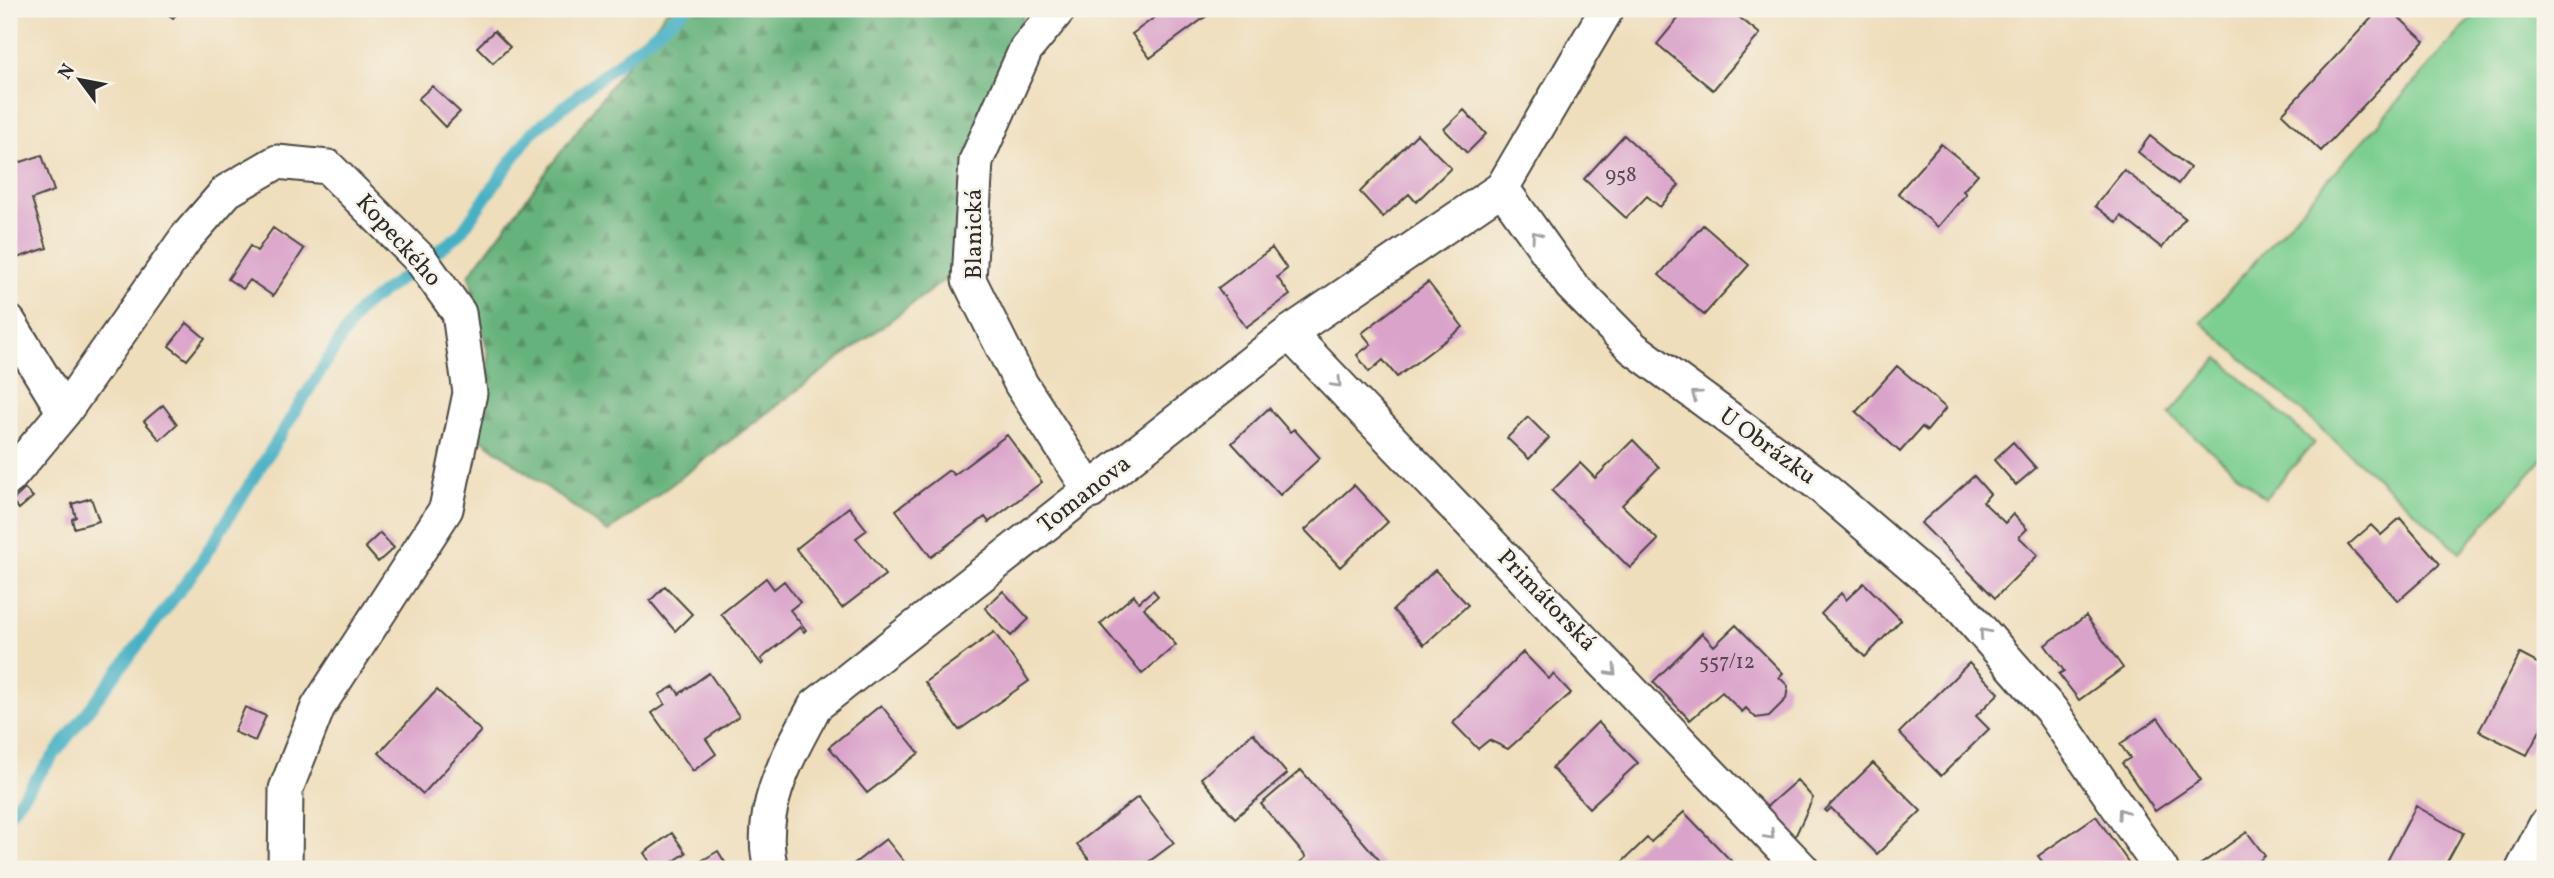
<svg xmlns="http://www.w3.org/2000/svg" width="2554" height="878" font-family="Vollkorn,serif">
<style>
.forest{fill:url(#forest-firs);stroke:#486e53;stroke-width:2}
.green{fill:#7dcf91;stroke:#547d5e;stroke-width:2}
.lines{fill:none;stroke-linecap:round;stroke-linejoin:round}
.stream{stroke:#46b1c4;stroke-width:12}
.building{fill:#daa3ca}
.minor-casing{stroke:#484641;stroke-width:37}
.minor{stroke:#fff;stroke-width:33}
.oneway{stroke:#a0a0a0}
.labels{text-anchor:middle;dominant-baseline:central;stroke-width:5;stroke-linejoin:round;paint-order:stroke}
.number-label{font-size:21px;fill:#574953}
.street-label{font-size:24px;fill:#2b2b2b;stroke:#f7f3e8}
</style>
<defs>
<pattern id="forest-firs" width="22" height="20" patternUnits="userSpaceOnUse" patternTransform="scale(1.75)"><rect width="22" height="20" fill="#66b27b"/><path d="M5 1l3.5 6h-7zM16 11l3.5 6h-7z" fill="#549165"/></pattern>
</defs>
<rect width="100%" height="100%" fill="#f7f3e8"/>
<filter id="ink" filterUnits="userSpaceOnUse"><feTurbulence type="fractalNoise" baseFrequency=".0143" numOctaves="2"/><feDisplacementMap in="SourceGraphic" scale="14" xChannelSelector="R" yChannelSelector="G"/><feConvolveMatrix kernelMatrix="1 2 1 2 8 2 1 2 1" color-interpolation-filters="sRGB"/></filter>
<filter id="wash" filterUnits="userSpaceOnUse"><feTurbulence type="fractalNoise" baseFrequency=".00686" numOctaves="4" result="noise"/><feDisplacementMap in="SourceGraphic" scale="28" xChannelSelector="R" yChannelSelector="G"/><feGaussianBlur stdDeviation="1.57" result="paint"/><feColorMatrix in="noise" values="0 0 0 0 0 0 0 0 0 0 0 0 0 0 0 0 0 1.4 0 .05"/><feComposite in="paint" operator="in"/></filter>
<g filter="url(#wash)">
<rect width="100%" height="100%" fill="#efdebc"/>
<path class="forest" d="M668,9H1025L951,275L608,532L477,436L489,357L469,275Z"/>
<path class="green" d="M2480,9H2545V456L2460,552L2201,322Z
M2219,358L2314,443L2265,498L2169,414Z"/>
<g class="lines">
<path class="stream" d="M9,814L197,568L359,310L459,235L531,133L685,9"/>
</g>
<g id="blocks">
<path class="building" d="M161,9H181L173,18Z
M1166,9H1216L1150,58L1132,34Z
M1686,9H1729L1760,34L1713,90L1657,44Z
M2380,9H2390L2424,41L2321,151L2282,114Z
M494,31L510,47L493,63L477,47Z
M432,86L460,112L445,127L418,99Z
M1464,110L1486,134L1467,153L1444,129Z
M1417,134L1451,168L1416,202L1409,194L1383,217L1360,192Z
M1624,135L1679,185L1660,207L1647,196L1626,218L1584,179Z
M2150,136L2190,168L2178,184L2138,152Z
M1941,144L1978,174L1963,191L1966,194L1938,227L1898,193Z
M42,155L54,191L32,199L47,248L14,259L9,244V166Z
M2124,170L2185,218L2162,248L2121,216L2117,223L2095,206Z
M1703,225L1749,265L1704,315L1659,275Z
M273,228L304,249L273,296L250,280L243,289L228,279L250,246L257,251Z
M1272,248L1287,269L1277,277L1290,295L1246,327L1218,288Z
M1428,282L1463,327L1397,377L1383,360L1369,372L1357,355L1371,344L1362,333Z
M187,323L205,338L187,360L169,346Z
M1897,366L1946,408L1927,431L1922,427L1900,452L1856,412Z
M163,405L177,424L160,440L144,421Z
M1269,408L1290,432L1294,429L1320,458L1280,495L1232,443Z
M1528,417L1549,438L1529,459L1507,438Z
M1007,435L1042,482L989,522L985,517L931,557L896,510L949,470L954,475Z
M1633,440L1659,467L1622,505L1658,540L1630,568L1552,491L1580,463L1595,478Z
M2013,442L2036,468L2016,485L1994,460Z
M1974,476L1990,494L1983,502L2005,523L2013,514L2027,529L2019,537L2038,555L1995,598L1921,523Z
M1354,485L1388,522L1340,567L1305,530Z
M25,489L33,497L19,509L12,501Z
M91,498L99,521L74,528L72,519L76,517L72,504Z
M849,507L867,530L856,538L885,575L842,608L796,549Z
M2400,518L2440,564L2398,601L2348,545L2371,525L2381,535Z
M380,533L394,548L378,562L365,547Z
M1435,570L1468,605L1424,645L1393,610Z
M766,578L774,589L784,581L800,602L790,610L806,630L804,632L800,627L761,659L764,663L762,665L721,614Z
M1864,583L1901,620L1865,657L1821,614L1841,593L1846,600Z
M665,586L692,614L675,631L650,601Z
M1153,590L1158,596L1144,608L1176,645L1142,674L1100,624L1134,595L1139,602Z
M1003,591L1029,619L1011,636L985,608Z
M2086,616L2123,668L2079,700L2059,674L2064,671L2045,645Z
M1736,625L1783,673L1779,677L1788,686L1786,699L1769,716L1756,718L1746,708L1742,712L1722,692L1690,720L1653,682L1702,633L1714,646Z
M994,632L1029,681L959,730L925,682Z
M1523,652L1549,679L1553,674L1571,693L1508,749L1489,740L1478,749L1453,723Z
M2520,654L2545,667V721L2527,755L2479,731Z
M1969,663L1999,693L1976,716L1989,729L1941,776L1899,733Z
M709,673L739,716L706,739L716,754L693,771L652,713L665,704L659,695L674,686L679,694Z
M437,690L481,731L423,794L379,753Z
M881,705L919,753L867,793L829,747Z
M245,707L266,716L255,741L234,732Z
M2158,718L2201,780L2155,811L2122,763L2130,758L2120,744Z
M1598,722L1638,763L1589,808L1552,768Z
M1253,733L1287,774L1235,818L1201,778Z
M1873,763L1921,811L1877,854L1831,808L1827,812L1825,810Z
M1301,770L1387,869H1303L1298,864L1306,857L1261,804Z
M1797,780L1813,798L1794,839L1764,809Z
M1138,797L1174,843L1139,869H1096L1077,844Z
M2416,806L2463,833L2443,869H2388L2384,867Z
M1684,812L1736,866L1732,869H1615L1647,838L1651,842Z
M2096,816L2133,869H2048L2038,856Z
M2247,832L2265,856L2259,861L2265,869H2199L2197,867Z
M672,833L686,853L662,869H655L644,853Z
M886,839L910,869H847Z
M718,851L729,869H688Z"/>
</g>
</g>
<g filter="url(#ink)">
<use href="#blocks" fill-opacity="0" stroke="#484641" stroke-width="2"/>
<g class="lines">
<g class="minor-casing">
<path id="minor" d="M1059,9L1026,49L976,161L969,280L1021,384L1091,492
M1502,188L1571,285L1633,348L1817,483L1959,605L2051,710L2161,869
M9,322L64,412
M1289,333L1802,869
M9,478L64,412L186,238L227,191L277,162L328,167L421,260L459,313L470,393L446,509L318,707L286,789L285,869
M771,869C756,811 788,756 815,706L1289,333L1502,188L1607,9
M2523,869L2545,826"/>
</g>
<use href="#minor" class="minor"/>
</g>
<defs><path id="oneway-chevron" d="M-2-3.5L2.5 0L-2 3.5" fill="none" stroke-width="1.6" stroke-linecap="round" stroke-linejoin="round" transform="scale(1.75)"/></defs>
<g class="oneway">
<use href="#oneway-chevron" transform="translate(1536 236) rotate(-126)"/>
<use href="#oneway-chevron" transform="translate(1337 383) rotate(46)"/>
<use href="#oneway-chevron" transform="translate(1696 395) rotate(-144)"/>
<use href="#oneway-chevron" transform="translate(1984 633) rotate(-131)"/>
<use href="#oneway-chevron" transform="translate(1612 671) rotate(46)"/>
<use href="#oneway-chevron" transform="translate(2122 813) rotate(-125)"/>
<use href="#oneway-chevron" transform="translate(1770 835) rotate(46)"/>
</g>
</g>
<g class="labels">
<g class="number-label">
<text x="1621" y="175">958</text>
<text x="1727" y="662">557/12</text>
</g>
<g class="street-label">
<text transform="translate(975 234) rotate(-90)">Blanická</text>
<text transform="translate(398 241) rotate(48)">Kopeckého</text>
<text transform="translate(1767 447) rotate(36)">U Obrázku</text>
<text transform="translate(1085 495) rotate(-38)">Tomanova</text>
<text transform="translate(1546 601) rotate(46)">Primátorská</text>
</g>
</g>
<rect width="2554" height="878" fill="none" stroke="#f7f3e8" stroke-width="35"/>
<g transform="translate(80 80) rotate(302)" stroke="#f7f3e8" stroke-width="5" paint-order="stroke">
<path d="M0-5L12 26L0 18L-12 26Z" fill="#2b2b2b"/>
<text y="-10" font-size="19" font-weight="bold" text-anchor="middle" fill="#2b2b2b">N</text>
</g>
</svg>
